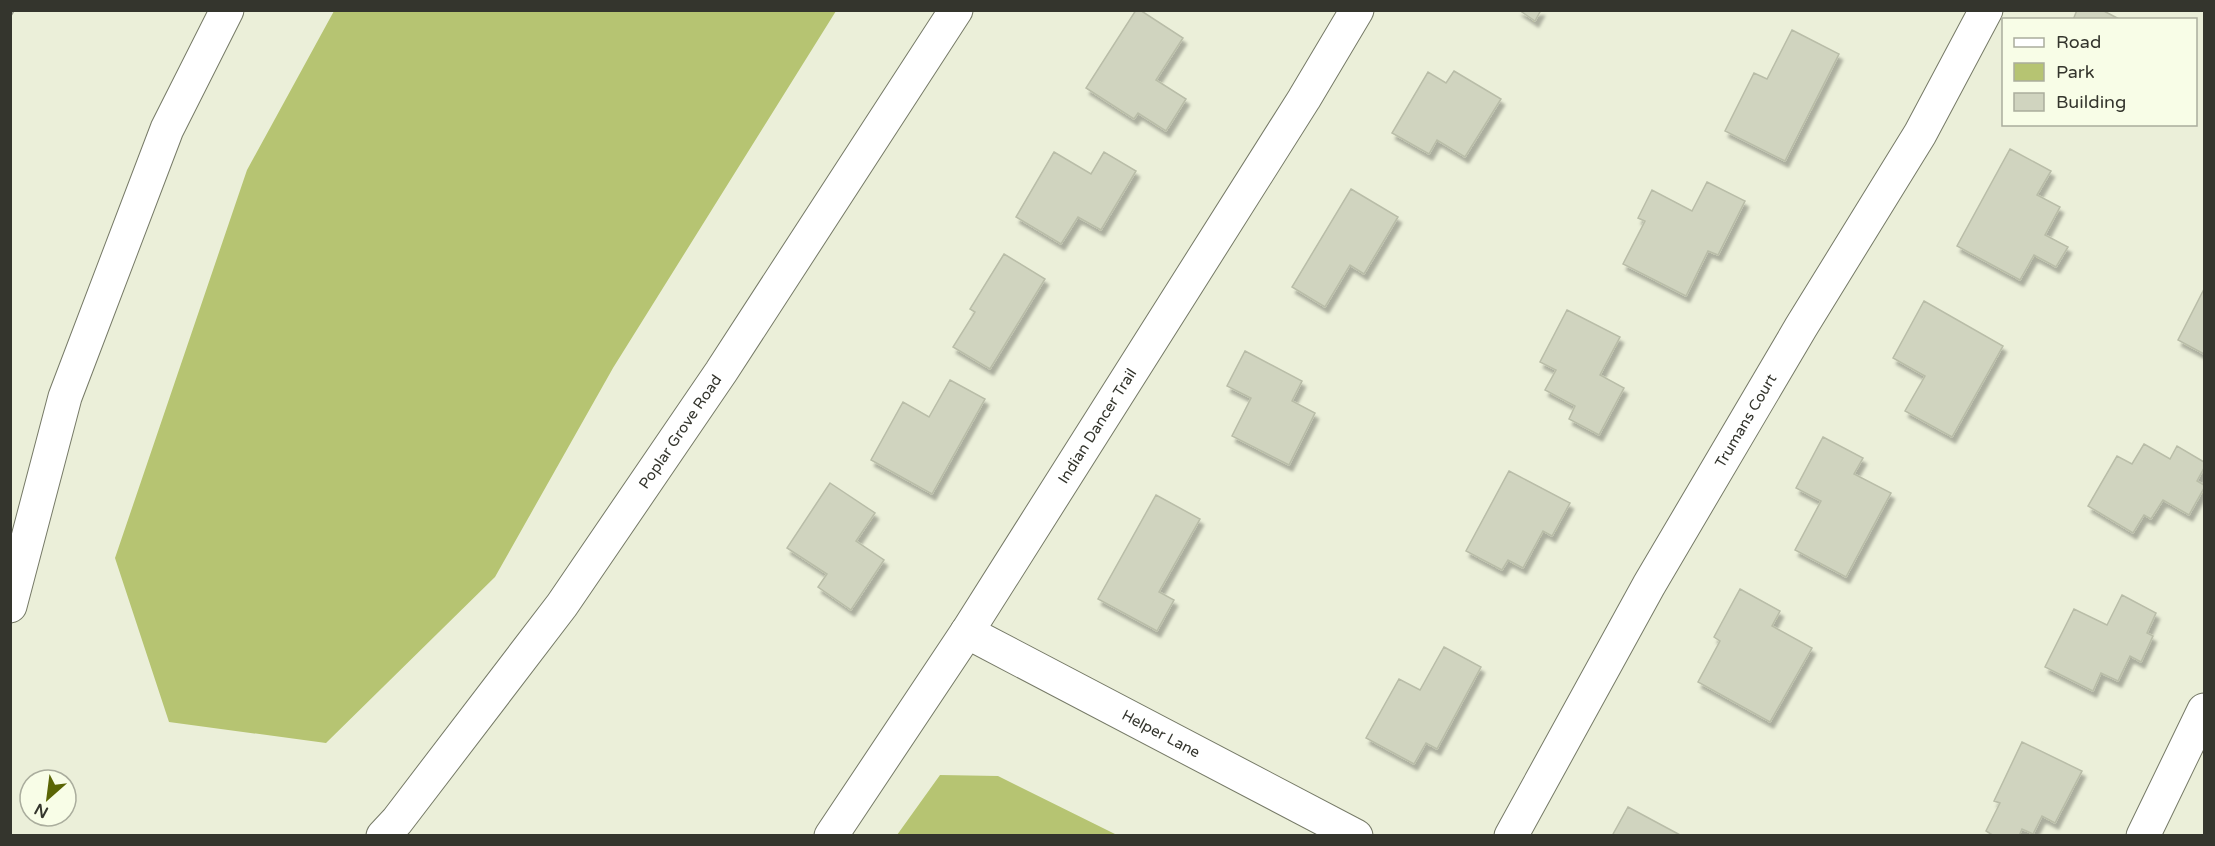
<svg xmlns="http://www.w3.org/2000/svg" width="2215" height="846" font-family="'Varela Round',sans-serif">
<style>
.green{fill:#b6c472}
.building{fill:#d0d4bf;stroke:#b9bda8;stroke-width:1.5;filter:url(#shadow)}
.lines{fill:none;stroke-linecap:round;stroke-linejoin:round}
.minor-casing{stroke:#767a67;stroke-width:35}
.major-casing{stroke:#767a67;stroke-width:35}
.path{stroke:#959889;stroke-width:4;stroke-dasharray:4.5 3;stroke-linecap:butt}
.minor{stroke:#fff;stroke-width:33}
.major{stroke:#fff;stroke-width:33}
.labels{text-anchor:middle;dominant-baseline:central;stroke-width:4.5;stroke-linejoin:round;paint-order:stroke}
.street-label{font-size:15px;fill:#34352d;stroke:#f8fde7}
</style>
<defs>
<filter id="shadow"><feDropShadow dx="3.5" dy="6" stdDeviation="1.5" flood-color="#0004"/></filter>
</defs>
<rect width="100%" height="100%" fill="#ebefd9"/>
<path class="green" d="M334,11H836L613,368L495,577L326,743L169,722L115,558L247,170Z
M940,775L998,776L1117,835H897Z"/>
<path class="building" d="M1136,10H1140L1183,38L1156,80L1186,99L1166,131L1138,113L1134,119L1086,88Z
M1519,10H1541L1535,21Z
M2077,10H2102L2121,20H2073Z
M1792,30L1839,54L1785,161L1725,131L1754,73L1767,79Z
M1454,71L1501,99L1465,157L1437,140L1429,154L1392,133L1428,72L1446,83Z
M2010,149L2051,171L2037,195L2060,207L2045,235L2068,247L2056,267L2034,255L2020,280L1957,246Z
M1054,152L1091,174L1104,152L1136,171L1101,230L1078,217L1061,244L1016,217Z
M1707,182L1745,201L1718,255L1708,251L1686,296L1623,264L1645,221L1638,218L1652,190L1692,211Z
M1351,189L1398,217L1364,274L1350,265L1325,307L1292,287Z
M1004,254L1045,279L990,369L953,347L975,312L970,309Z
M2204,289V354L2178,340Z
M1924,301L2003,346L1952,437L1905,411L1925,376L1893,358Z
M1567,310L1620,337L1600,375L1624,388L1599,435L1569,419L1575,406L1545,390L1556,370L1540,362Z
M1245,351L1302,381L1292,401L1315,413L1289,465L1232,436L1251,398L1227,386Z
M950,380L985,399L932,494L871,460L903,402L929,417Z
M1823,437L1863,458L1854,474L1891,493L1846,577L1795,550L1821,501L1796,488Z
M2144,444L2170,459L2177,446L2204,462V468L2197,481L2204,485V488L2189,515L2163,500L2151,519L2144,515L2133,533L2088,506L2117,456L2132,464Z
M1509,471L1570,503L1552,536L1543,531L1523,568L1508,560L1502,570L1466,551Z
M830,483L875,513L856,541L884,560L851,610L818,587L827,574L787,548Z
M1156,495L1200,519L1159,592L1174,600L1157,631L1098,599Z
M1740,589L1780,611L1772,626L1812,648L1770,722L1698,682L1720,641L1714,637Z
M2122,595L2156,613L2147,633L2153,636L2141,662L2130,656L2118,681L2101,673L2093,691L2045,667L2074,609L2107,625Z
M1444,647L1481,667L1437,749L1426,743L1414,764L1366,738L1399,679L1420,690Z
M2022,742L2082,771L2055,823L2042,816L2033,834L2022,829L2019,836H1994L1986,831L2000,803L1994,801Z
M1628,807L1682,836H1612Z"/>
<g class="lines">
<g class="minor-casing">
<g id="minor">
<path id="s1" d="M967,632L1356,836"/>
<path id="s2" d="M831,836L967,632L1304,99L1357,10"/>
<path id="s3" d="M1511,836L1649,585L1801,327L1920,134L1986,10"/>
<path d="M2143,836L2204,710"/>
</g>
</g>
<g class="major-casing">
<g id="major">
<path d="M10,606L65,397L167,129L227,10"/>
<path id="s4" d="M383,836L397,821L562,605L721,372L956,10"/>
</g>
</g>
<path class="path" d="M10,15L13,10"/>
<use href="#minor" class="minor"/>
<use href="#major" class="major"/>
</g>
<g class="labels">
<g class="street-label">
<text stroke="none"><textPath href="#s3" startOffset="477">Trumans Court</textPath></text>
<text stroke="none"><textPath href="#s2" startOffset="489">Indian Dancer Trail</textPath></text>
<text stroke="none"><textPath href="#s4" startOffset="502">Poplar Grove Road</textPath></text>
<text stroke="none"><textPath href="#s1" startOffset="219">Helper Lane</textPath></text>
</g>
</g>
<rect width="2215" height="846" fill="none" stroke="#34352d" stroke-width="24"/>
<rect x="2002" y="18" width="195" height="108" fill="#f8fde7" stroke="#aaad9d" stroke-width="1.5"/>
<rect x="2014" y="38" width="30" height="9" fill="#ffffff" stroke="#aaad9d" stroke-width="1.5"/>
<text x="2056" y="48" font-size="18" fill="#34352d">Road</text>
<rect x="2014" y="63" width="30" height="18" fill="#b6c472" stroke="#aaad9d" stroke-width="1.5"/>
<text x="2056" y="78" font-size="18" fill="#34352d">Park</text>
<rect x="2014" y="93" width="30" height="18" fill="#d0d4bf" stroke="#aaad9d" stroke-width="1.5"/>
<text x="2056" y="108" font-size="18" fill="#34352d">Building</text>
<g transform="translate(48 798) rotate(208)"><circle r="28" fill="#f8fde7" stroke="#aaad9d" stroke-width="1.5"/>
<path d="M0-4.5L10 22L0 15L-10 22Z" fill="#5a6505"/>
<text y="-9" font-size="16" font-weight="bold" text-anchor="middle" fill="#34352d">N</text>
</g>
</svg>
